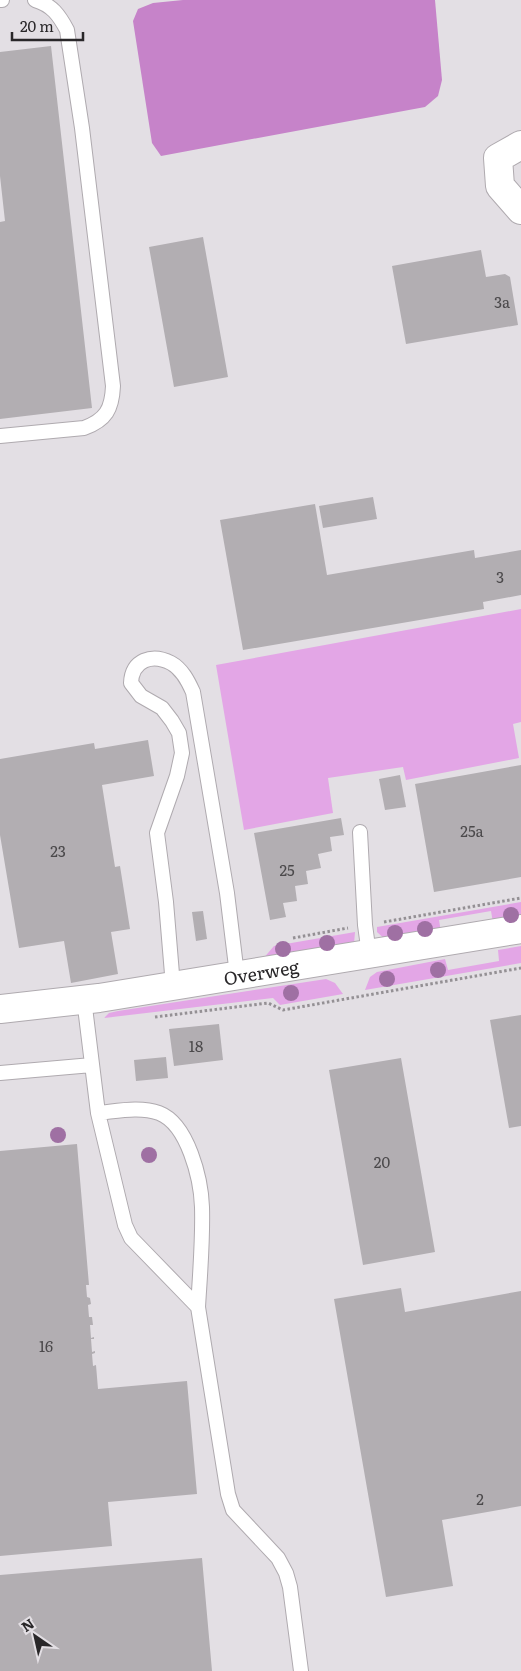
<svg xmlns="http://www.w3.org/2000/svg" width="521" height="1671" font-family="Literata,serif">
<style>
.green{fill:#e3a6e6}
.water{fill:#c683c9}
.building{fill:#b2aeb2}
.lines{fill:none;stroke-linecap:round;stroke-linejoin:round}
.service-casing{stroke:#afaaaf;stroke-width:16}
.minor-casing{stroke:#afaaaf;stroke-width:30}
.tertiary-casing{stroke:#afaaaf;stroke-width:30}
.path{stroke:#949094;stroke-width:3;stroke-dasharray:2.5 2.5;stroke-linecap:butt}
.service{stroke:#fff;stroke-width:14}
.minor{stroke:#fff;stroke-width:28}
.tertiary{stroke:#fff;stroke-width:28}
.tree{fill:#9f70a3}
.labels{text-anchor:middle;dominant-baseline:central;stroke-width:5;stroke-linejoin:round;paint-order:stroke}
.number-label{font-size:15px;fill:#4b494b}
.street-label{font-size:18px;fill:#292729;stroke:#e3dfe4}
</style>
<rect width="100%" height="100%" fill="#e3dfe4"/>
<path class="green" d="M521,609V722L513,724L519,758L406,780L403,767L328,778L333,813L244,830L216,665Z
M521,902V918L493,923L491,911L439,920L441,932L388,942L377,932V927Z
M355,932L354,944L262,960L274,946Z
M521,946V963L365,990L370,977L377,972L445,959L448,970L499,961L498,950Z
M326,979L335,983L343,994L280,1005L273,998L104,1018L109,1013L118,1011Z"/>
<path class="water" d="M183,0H435L442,80L438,96L425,107L161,156L152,143L133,21L138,9L153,3Z"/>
<path class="building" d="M51,46L92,408L0,419V222L5,221L0,176V52Z
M203,237L228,377L174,387L149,247Z
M481,250L486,277L505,274L510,277L518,325L406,344L392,266Z
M373,497L377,519L323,528L319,506Z
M315,504L327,575L474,550L475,558L521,550V595L483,602L484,609L243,650L220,520Z
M148,740L154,776L102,785L115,867L120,866L130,929L111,932L118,974L71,983L64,941L19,948L0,835V759L94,743L95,749Z
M521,765V877L434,892L415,784Z
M400,775L406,807L385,810L379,779Z
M341,818L344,835L330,837L332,851L318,854L321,868L306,871L308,884L295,886L297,901L283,903L286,917L270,920L254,833Z
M203,911L207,939L196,941L192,912Z
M521,1015V1126L509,1128L490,1020Z
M219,1024L223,1060L174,1066L169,1029Z
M166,1057L168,1078L136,1081L134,1060Z
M401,1058L435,1252L363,1265L329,1070Z
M77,1144L89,1285H86L87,1297L90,1298L91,1304L88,1305L89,1317H92L93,1325H90L91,1338L94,1337V1339H91L92,1352L95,1351V1353L92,1354L93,1366L96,1365L98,1389L187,1381L197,1494L108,1502L112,1546L0,1556V1151Z
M401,1288L405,1312L521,1291V1506L442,1520L453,1586L386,1597L334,1299Z
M202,1558L212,1671H0V1575Z"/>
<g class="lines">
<g class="service-casing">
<path id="service" d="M0,0H2
M0,436L84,428C106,420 112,409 113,386L82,128L67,30C59,15 52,5 35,0
M360,832L365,925L369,954
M173,986L166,902L157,833L177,776L182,753L179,733L172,721L162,708L141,696L131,683C132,660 152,653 171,663C182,669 188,681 193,692L227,893L237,975
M84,999L98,1113L125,1225L131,1238L198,1307L228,1494L233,1510L278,1558L286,1573L290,1587L301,1671
M0,1073L92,1065
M98,1113C118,1111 140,1106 159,1113C188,1124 201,1179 202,1207C203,1240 200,1274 198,1307"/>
</g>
<g class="minor-casing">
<path id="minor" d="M521,145L498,158L500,186L521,210"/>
</g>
<g class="tertiary-casing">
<g id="tertiary">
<path id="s1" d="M0,1009L99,998L521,929"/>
</g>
</g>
<path class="path" d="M384,922L521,898
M293,938L348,928
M155,1017L268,1003L283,1010L521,968"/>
<use href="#service" class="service"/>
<use href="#minor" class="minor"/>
<use href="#tertiary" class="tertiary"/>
</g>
<g class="tree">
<circle cx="511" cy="915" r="8"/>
<circle cx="425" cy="929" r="8"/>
<circle cx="395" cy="933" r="8"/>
<circle cx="327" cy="943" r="8"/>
<circle cx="283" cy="949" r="8"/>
<circle cx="438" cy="970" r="8"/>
<circle cx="387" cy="979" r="8"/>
<circle cx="291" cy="993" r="8"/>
<circle cx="58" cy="1135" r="8"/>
<circle cx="149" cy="1155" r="8"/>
</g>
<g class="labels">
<g class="number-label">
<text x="502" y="301">3a</text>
<text x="500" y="576">3</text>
<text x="472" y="830">25a</text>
<text x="58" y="850">23</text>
<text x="287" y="869">25</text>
<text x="196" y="1045">18</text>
<text x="382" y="1161">20</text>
<text x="46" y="1345">16</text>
<text x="480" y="1498">2</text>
</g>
<g class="street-label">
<text stroke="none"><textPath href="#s1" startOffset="264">Overweg</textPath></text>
</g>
</g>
<g transform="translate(35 1636) rotate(326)" stroke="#e3dfe4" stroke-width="4" paint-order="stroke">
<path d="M0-4L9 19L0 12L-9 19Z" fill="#292729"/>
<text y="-8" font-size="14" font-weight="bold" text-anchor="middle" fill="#292729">N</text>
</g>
<path d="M12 32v8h71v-8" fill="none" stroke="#292729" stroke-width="2.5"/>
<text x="20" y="32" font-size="15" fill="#292729" stroke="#e3dfe4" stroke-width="4" paint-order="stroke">20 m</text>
</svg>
